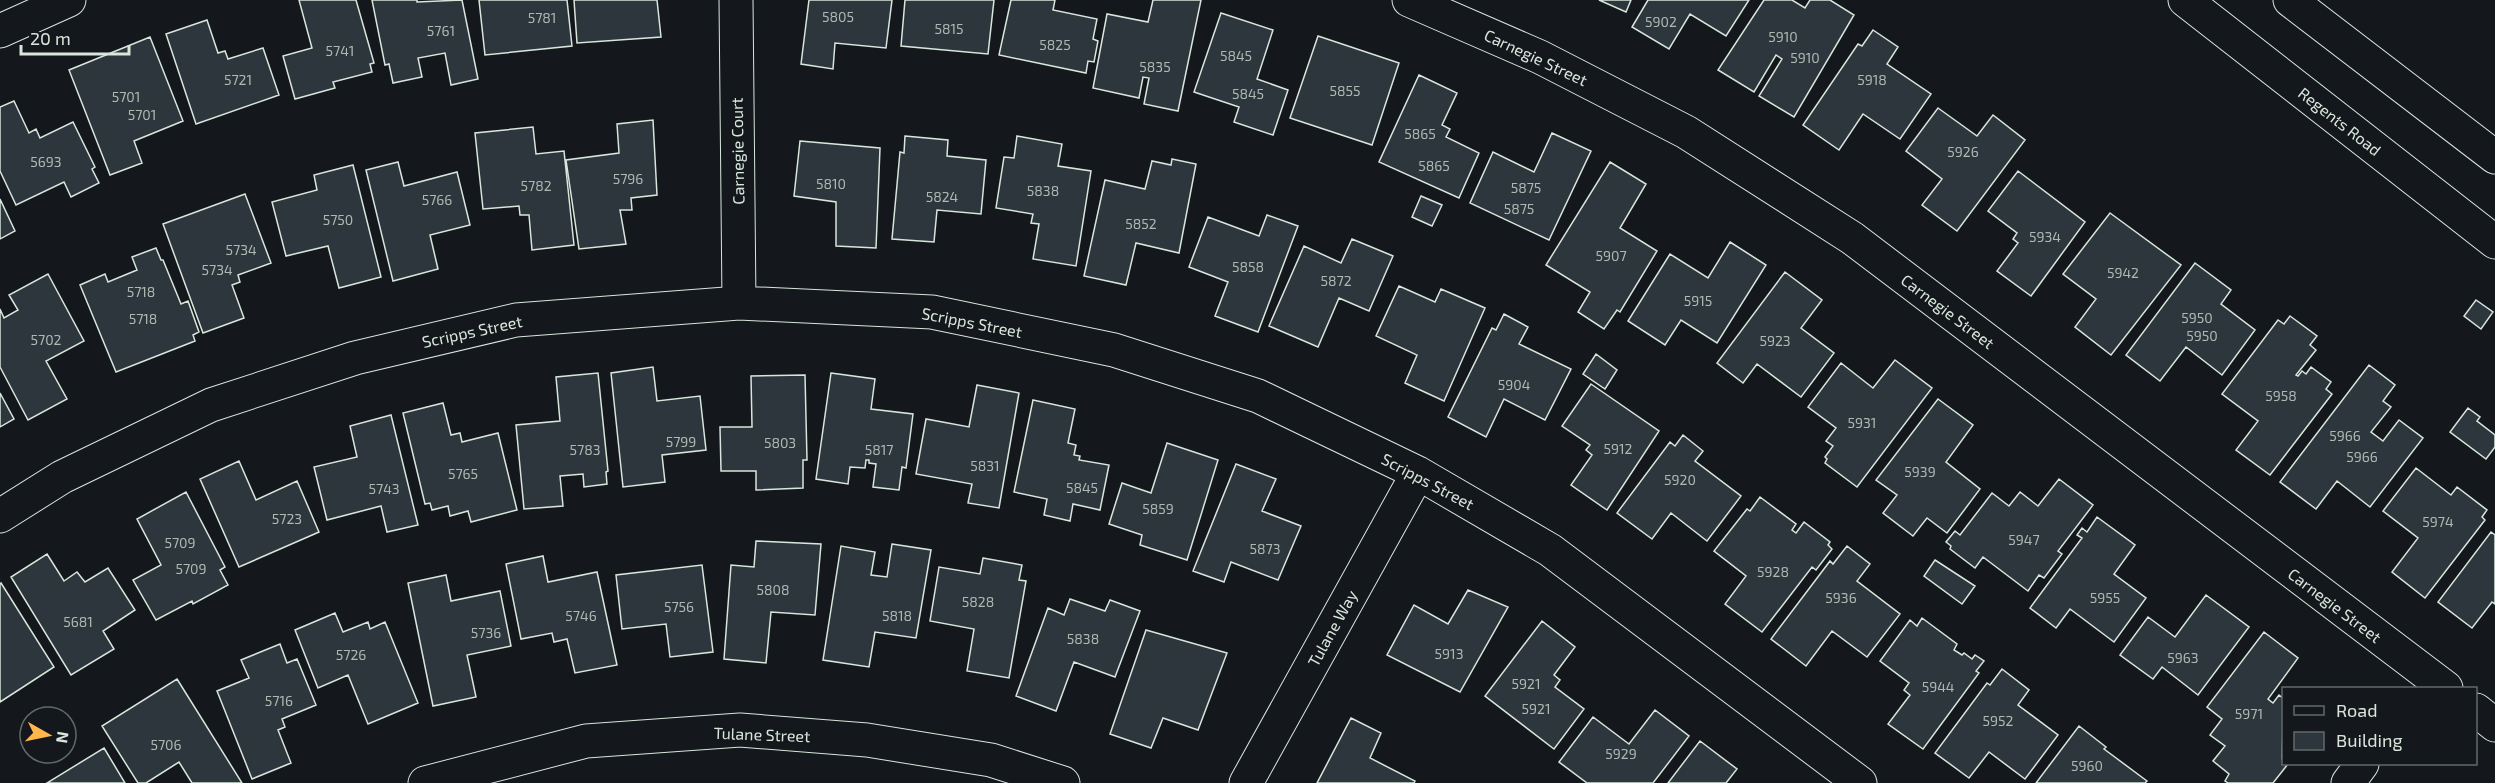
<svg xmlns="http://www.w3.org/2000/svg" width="2495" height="783" font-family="'Exo 2',sans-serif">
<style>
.building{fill:#2c363c;stroke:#d8e6dc;stroke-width:1.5}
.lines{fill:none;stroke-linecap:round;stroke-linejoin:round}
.minor-casing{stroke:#d8e6dc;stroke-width:35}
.major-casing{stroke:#d8e6dc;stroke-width:35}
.minor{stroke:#14181c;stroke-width:33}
.major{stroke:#14181c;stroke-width:33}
.labels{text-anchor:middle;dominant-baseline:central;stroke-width:4.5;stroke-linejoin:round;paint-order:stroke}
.number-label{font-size:14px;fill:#adbab4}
.street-label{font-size:16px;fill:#d8e6dc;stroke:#14181c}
</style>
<rect width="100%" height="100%" fill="#14181c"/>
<path class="building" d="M299,0H356L374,63L370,64L372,72L333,82L335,88L295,99L283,56L312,48Z
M372,0H417V2L462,0L478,79L451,85L445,53L418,58L422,77L393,83L389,64L385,65Z
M479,0H567L572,46L485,55Z
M574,0H657L661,37L577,43Z
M809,0H892L886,48L835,43L833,69L801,64Z
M905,0H994L988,54L901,46Z
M1011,0H1055L1053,10L1097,19L1093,39L1098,41L1094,62L1088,61L1086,73L999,55Z
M1153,0H1201L1178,111L1144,104L1149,78L1143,77L1139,98L1093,88L1107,14L1148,22Z
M1599,0H1631L1626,12Z
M1648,0H1749L1726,36L1690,14L1669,49L1632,27Z
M1764,0H1792L1805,8L1810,0H1830L1854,15L1794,117L1759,96L1782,59L1776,55L1754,92L1718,70Z
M1221,13L1273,30L1257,79L1288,90L1273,135L1234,122L1239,107L1194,92Z
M207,20L218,53L225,51L228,59L263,48L279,95L196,124L166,34Z
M1873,30L1898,47L1887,64L1931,94L1900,139L1863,114L1839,150L1803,125L1858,44L1862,46Z
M1318,36L1399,63L1372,145L1290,118Z
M150,37L183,121L134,141L142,163L110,175L69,70Z
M1419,75L1457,93L1442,125L1450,129L1446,137L1479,153L1459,198L1379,162Z
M14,101L29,133L36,129L40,138L73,122L95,167L92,169L99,183L71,197L64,182L16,205L0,171V107Z
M1938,108L1977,136L1993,115L2025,140L1957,231L1922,205L1942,179L1906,151Z
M653,120L657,195L631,198L632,210H620L626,244L579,249L566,160L619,153L617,124Z
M533,127L536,154L564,151L574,245L532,250L529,215H520L519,206L483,209L475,133Z
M1552,133L1591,151L1549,240L1470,203L1493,152L1534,172Z
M905,136L948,140L947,156L986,160L981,214L937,210L934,242L892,239L900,152L904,153Z
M1017,136L1062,144L1058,166L1091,171L1076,266L1033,259L1039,224L1031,223L1033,214L996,208L1004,157L1014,158Z
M800,141L880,148L876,248L836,246V202L794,196Z
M1172,159L1196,164L1179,253L1136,243L1126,285L1084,276L1105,180L1145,189L1152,161L1171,165Z
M398,162L404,186L457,172L470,225L430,235L438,269L393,281L366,170Z
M1610,162L1646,184L1620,228L1657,251L1620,312L1617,310L1604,329L1578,312L1590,292L1546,265Z
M353,165L381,277L339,288L328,246L286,256L272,202L317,190L314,175Z
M2018,171L2085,222L2031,296L1997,271L2018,243L2013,239L2017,233L1988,211Z
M245,194L271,263L238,275L240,282L232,285L244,318L203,333L163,224Z
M1421,196L1442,205L1432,226L1412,217Z
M0,199L15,231L0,239Z
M2110,213L2181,265L2111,355L2075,327L2096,299L2063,274Z
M1267,215L1298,226L1258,332L1215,316L1228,282L1189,267L1208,217L1259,236Z
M1352,239L1393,256L1369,311L1339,298L1318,347L1269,326L1304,246L1341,263Z
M1730,242L1766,265L1717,343L1681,320L1665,345L1628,321L1670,254L1708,278Z
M156,248L161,260H163L181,304L188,301L199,332L193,335L195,341L116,372L80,285L105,274L108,282L137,270L132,257Z
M2195,263L2231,290L2221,304L2255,330L2222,375L2186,347L2160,381L2126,355Z
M1785,272L1822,300L1801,328L1834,353L1801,397L1757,364L1743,383L1717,363Z
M48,274L84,341L46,361L67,399L28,420L0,367V309L4,318L18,310L9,295Z
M1399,286L1435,302L1441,289L1485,308L1444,401L1405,383L1417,355L1376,336Z
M2476,300L2493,312L2481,329L2464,316Z
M1504,314L1528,327L1519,344L1571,369L1545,420L1504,399L1486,437L1448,417L1492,328L1496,330Z
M2290,316L2317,336L2310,345L2316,350L2296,375L2298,376L2302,371L2306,374L2311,367L2331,382L2326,389L2332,394L2270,475L2236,450L2258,421L2222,394L2278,320L2284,324Z
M1596,354L1617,370L1605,389L1583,374Z
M1895,360L1932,388L1857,487L1825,463L1827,459L1825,457L1833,446L1826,441L1836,428L1808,407L1841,363L1873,388Z
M2369,365L2395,385L2383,401L2391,407L2371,432L2383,441L2399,420L2423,438L2370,507L2337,481L2316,509L2280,482Z
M653,367L657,401L700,396L706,450L662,455L665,482L623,487L611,373Z
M598,373L608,471L606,472L607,484L584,487L583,474L560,476L563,506L524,509L516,425L560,421L556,377Z
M831,373L875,379L871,409L913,414L906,468L902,467L899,490L873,487L876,464L869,463V460H866L865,468L850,467L848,484L816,479Z
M805,375L807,460H803V488L756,490V471H721L720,427H752L751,376Z
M1591,384L1659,431L1607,510L1571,485L1592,455L1586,450L1590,445L1562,426Z
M977,385L1019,393L999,508L968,503L972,484L916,474L926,419L969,427Z
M0,393L14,419L0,427Z
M1938,399L1973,425L1946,462L1980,489L1947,533L1927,518L1913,536L1883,513L1897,495L1876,480Z
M1033,400L1075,409L1068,443L1076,445L1074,455L1080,456L1079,460L1109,465L1100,510L1073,504L1070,521L1044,515L1047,499L1014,492Z
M443,403L451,435L460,433L462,442L498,433L517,510L471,522L468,511L450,516L448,506L432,510L430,503L425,504L403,413Z
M2468,408L2480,417L2477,421L2495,435V447L2486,459L2450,432Z
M391,415L418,525L387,532L381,506L327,520L314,467L357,457L350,426Z
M1683,435L1703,451L1695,461L1741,496L1707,541L1671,513L1652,539L1617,513L1670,442L1675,446Z
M1167,443L1218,460L1187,560L1140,545L1142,535L1109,524L1122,483L1151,493Z
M239,461L256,500L297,481L319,532L239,567L200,479Z
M1236,464L1276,479L1262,511L1301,526L1278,580L1231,562L1224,582L1193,571Z
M2416,468L2451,495L2457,487L2487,510L2482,517L2485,520L2425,598L2392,572L2418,538L2383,511Z
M2059,479L2093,505L2058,551L2062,554L2044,578L2039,575L2028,591L1983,557L1975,568L1950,549L1951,546L1946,542L1955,531L1960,535L1992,493L2009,506L2020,492L2038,506Z
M186,492L225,567L220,570L228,585L193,604L192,601L156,620L133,580L161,565L137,519Z
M1760,497L1796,524L1792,530L1796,533L1804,522L1830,542L1828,545L1832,549L1816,570L1812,567L1762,632L1725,604L1746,576L1714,551L1747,509L1750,511Z
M2097,517L2135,545L2114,574L2146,598L2114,642L2070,609L2056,628L2030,608L2082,538L2077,535L2082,528L2087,532Z
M2491,532L2495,535V604L2492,602L2472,628L2438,602Z
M756,541L821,544L815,615L771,612L766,663L724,659L731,565L754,567Z
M892,544L931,550L916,638L875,632L869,667L823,660L841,546L875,552L871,575L887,577Z
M1847,546L1870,564L1857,581L1900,614L1867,657L1832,631L1806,666L1771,639L1830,561L1833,564Z
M47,554L64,581L77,572L85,582L108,568L135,610L103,631L114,649L71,675L11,577Z
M543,556L548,582L597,572L617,665L575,673L567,639L554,642L552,633L521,639L506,564Z
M983,558L1022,565L1019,580L1026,581L1009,678L967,671L974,629L930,621L939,567L980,574Z
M1935,560L1975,586L1962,604L1924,576Z
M702,565L713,652L670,657L666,624L622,629L616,575Z
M446,575L451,601L500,591L511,646L467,655L476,697L433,706L408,583Z
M1,583L54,667L0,702V584Z
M1468,590L1508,607L1460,692L1387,655L1414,605L1448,624Z
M2206,595L2249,627L2198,695L2162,667L2153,679L2120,655L2148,617L2175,637Z
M1070,599L1105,611L1110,600L1140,611L1115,677L1074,662L1056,711L1016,696L1048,608L1064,615Z
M335,613L343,632L368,622L370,629L385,622L418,703L368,724L348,675L318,688L295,630Z
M1922,618L1957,644L1954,650L1962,655L1964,653L1972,659L1975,655L1984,661L1976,671L1979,673L1923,749L1888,724L1910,695L1904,690L1909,683L1880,661L1910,620L1917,626Z
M1542,621L1575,647L1554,675L1560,680L1555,687L1584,709L1554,749L1485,696Z
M1146,630L1227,653L1198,730L1163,718L1151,748L1110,734Z
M2264,632L2298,658L2268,699L2273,703L2279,695L2284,699L2282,758L2284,764H2288L2273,783H2228L2225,781L2229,774L2213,761L2225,746L2210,735L2222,719L2207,707Z
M280,644L287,663L297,659L316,705L282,719L285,727L278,730L291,763L252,779L217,691L249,678L241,660Z
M2002,669L2029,690L2018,705L2058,735L2025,779L1989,752L1969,778L1935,753L1987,683L1990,685Z
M177,679L242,783H192L179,762L146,783H138L102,726Z
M1655,710L1689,736L1653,783H1587L1559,762L1593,717L1629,744Z
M1351,718L1381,733L1370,758L1415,781L1414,783H1317Z
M2079,726L2106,747L2104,749L2147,781L2145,783H2036Z
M1700,741L1737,769L1726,783H1668Z
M104,748L125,783H47Z"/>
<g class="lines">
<g class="minor-casing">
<path id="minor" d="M736,0L739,303
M1409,0L1540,57L1686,132L1852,238L2446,688
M0,31L69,0
M0,516L62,477L211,405L355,358L516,320L739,303L932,312L1114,350L1258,396L1418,473L1550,550L1860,783
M2476,710L2495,725
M425,783L586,741L740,730L867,740L991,760L1063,783
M1246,783L1418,473
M2348,783L2362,764"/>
</g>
<g class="major-casing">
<path id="major" d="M2185,0L2495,242
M2290,0L2495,157"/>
</g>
<use href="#minor" class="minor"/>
<use href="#major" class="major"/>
</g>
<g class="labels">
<g class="number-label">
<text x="838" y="16">5805</text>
<text x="542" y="17">5781</text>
<text x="1661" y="21">5902</text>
<text x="949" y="28">5815</text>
<text x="441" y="30">5761</text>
<text x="1783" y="36">5910</text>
<text x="1055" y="44">5825</text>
<text x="340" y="50">5741</text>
<text x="1236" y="55">5845</text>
<text x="1805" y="57">5910</text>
<text x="1155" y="66">5835</text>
<text x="238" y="79">5721</text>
<text x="1872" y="79">5918</text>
<text x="1345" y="90">5855</text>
<text x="1248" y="93">5845</text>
<text x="126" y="96">5701</text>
<text x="142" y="114">5701</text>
<text x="1420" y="133">5865</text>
<text x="1963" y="151">5926</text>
<text x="46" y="161">5693</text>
<text x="1434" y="165">5865</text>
<text x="628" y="178">5796</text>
<text x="831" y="183">5810</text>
<text x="536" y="185">5782</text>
<text x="1526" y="187">5875</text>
<text x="1043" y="190">5838</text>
<text x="942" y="196">5824</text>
<text x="437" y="199">5766</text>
<text x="1519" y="208">5875</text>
<text x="338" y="219">5750</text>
<text x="1141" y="223">5852</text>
<text x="2045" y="236">5934</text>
<text x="241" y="249">5734</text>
<text x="1611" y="255">5907</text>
<text x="1248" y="266">5858</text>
<text x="217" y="269">5734</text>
<text x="2123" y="272">5942</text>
<text x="1336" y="280">5872</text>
<text x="141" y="291">5718</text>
<text x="1698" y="300">5915</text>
<text x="2197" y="317">5950</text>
<text x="143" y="318">5718</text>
<text x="2202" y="335">5950</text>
<text x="46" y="339">5702</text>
<text x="1775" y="340">5923</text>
<text x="1514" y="384">5904</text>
<text x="2281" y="395">5958</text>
<text x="1862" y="422">5931</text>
<text x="2345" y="435">5966</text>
<text x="681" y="441">5799</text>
<text x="780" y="442">5803</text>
<text x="1618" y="448">5912</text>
<text x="585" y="449">5783</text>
<text x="879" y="449">5817</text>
<text x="2362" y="456">5966</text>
<text x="985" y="465">5831</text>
<text x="1920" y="471">5939</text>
<text x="463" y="473">5765</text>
<text x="1680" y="479">5920</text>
<text x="1082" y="487">5845</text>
<text x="384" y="488">5743</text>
<text x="1158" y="508">5859</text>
<text x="287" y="518">5723</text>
<text x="2438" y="521">5974</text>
<text x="2024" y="539">5947</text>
<text x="180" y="542">5709</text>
<text x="1265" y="548">5873</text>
<text x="191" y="568">5709</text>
<text x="1773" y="571">5928</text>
<text x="773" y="589">5808</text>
<text x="1841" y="597">5936</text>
<text x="2105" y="597">5955</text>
<text x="978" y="601">5828</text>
<text x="679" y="606">5756</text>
<text x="581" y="615">5746</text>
<text x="897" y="615">5818</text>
<text x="78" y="621">5681</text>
<text x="486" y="632">5736</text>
<text x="1083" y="638">5838</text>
<text x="1449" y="653">5913</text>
<text x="351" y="654">5726</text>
<text x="2183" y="657">5963</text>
<text x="1526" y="683">5921</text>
<text x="1938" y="686">5944</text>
<text x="279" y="700">5716</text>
<text x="1536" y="708">5921</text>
<text x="2249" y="713">5971</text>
<text x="1998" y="720">5952</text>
<text x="166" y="744">5706</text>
<text x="1621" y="753">5929</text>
<text x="2087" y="765">5960</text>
</g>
<g class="street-label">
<text transform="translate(1536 57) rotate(25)">Carnegie Street</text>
<text transform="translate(2340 121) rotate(38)">Regents Road</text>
<text transform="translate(737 151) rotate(-91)">Carnegie Court</text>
<text transform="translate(1948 311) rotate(37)">Carnegie Street</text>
<text transform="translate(972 322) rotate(11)">Scripps Street</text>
<text transform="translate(472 331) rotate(-12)">Scripps Street</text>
<text transform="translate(1428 481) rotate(28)">Scripps Street</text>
<text transform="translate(2335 605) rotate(37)">Carnegie Street</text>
<text transform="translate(1332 628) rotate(-61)">Tulane Way</text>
<text transform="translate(762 734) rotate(2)">Tulane Street</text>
</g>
</g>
<rect x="2282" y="687" width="195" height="78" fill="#14181c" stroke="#626a69" stroke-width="1.5"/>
<rect x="2294" y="706" width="30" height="9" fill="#14181c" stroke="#626a69" stroke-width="1.5"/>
<text x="2336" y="717" font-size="18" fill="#d8e6dc">Road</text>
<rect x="2294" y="732" width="30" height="18" fill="#2c363c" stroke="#626a69" stroke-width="1.5"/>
<text x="2336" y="747" font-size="18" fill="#d8e6dc">Building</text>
<g transform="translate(48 735) rotate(99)"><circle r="28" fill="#14181c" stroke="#626a69" stroke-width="1.5"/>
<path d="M0-4.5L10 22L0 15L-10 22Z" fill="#ffb74d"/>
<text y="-9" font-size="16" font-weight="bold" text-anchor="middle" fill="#d8e6dc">N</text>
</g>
<path d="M21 45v9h108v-9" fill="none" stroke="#d8e6dc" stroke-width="3"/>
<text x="30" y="45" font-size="18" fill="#d8e6dc" stroke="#14181c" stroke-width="4.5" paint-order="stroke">20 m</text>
</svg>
